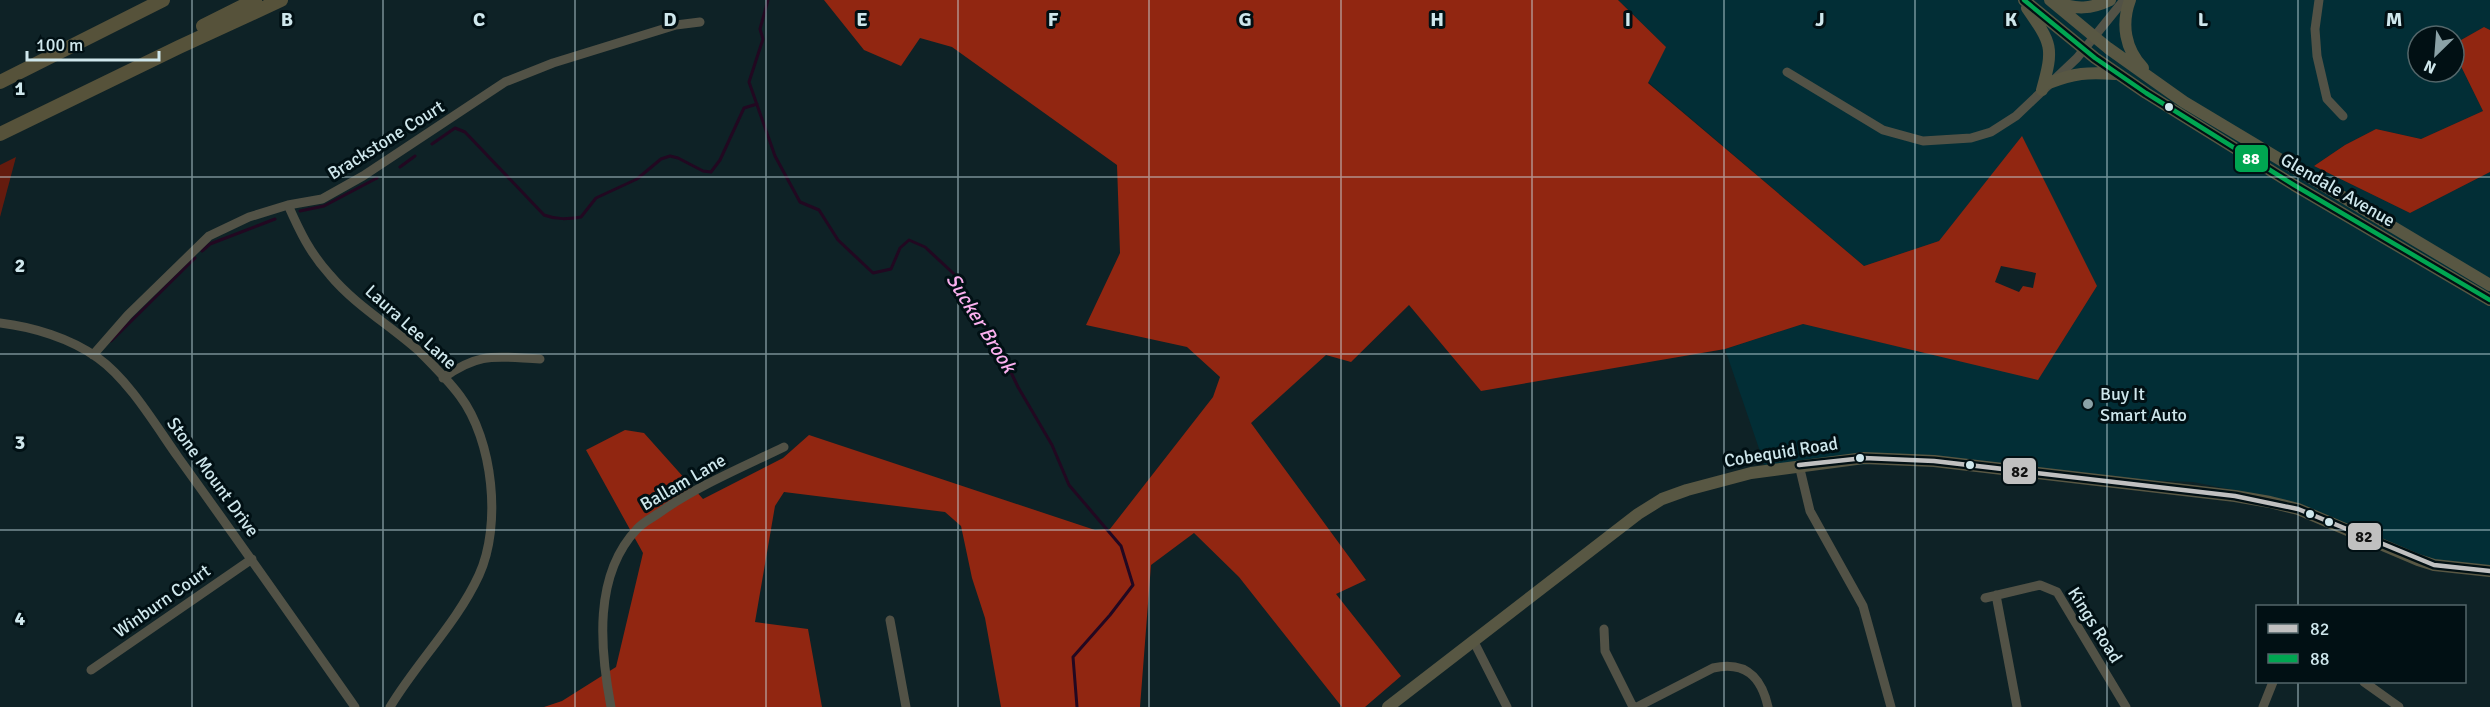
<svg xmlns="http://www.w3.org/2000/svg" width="2490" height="707" font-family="Signika,sans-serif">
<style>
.built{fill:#022e36}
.green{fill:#641b0e}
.forest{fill:#912611;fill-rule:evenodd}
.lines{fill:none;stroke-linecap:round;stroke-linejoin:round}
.stream{stroke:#220821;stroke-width:3}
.minor{stroke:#525246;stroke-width:9}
.major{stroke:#585743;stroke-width:12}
.highway{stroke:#56523a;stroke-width:14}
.bus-1-casing{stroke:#011014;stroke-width:9}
.bus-2-casing{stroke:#011014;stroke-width:9}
.bus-1{stroke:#c0c0c0;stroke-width:4.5}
.bus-2{stroke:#00a651;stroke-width:4.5}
.grid{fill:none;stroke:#cfe7ec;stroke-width:1.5;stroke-opacity:0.55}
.bus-dot{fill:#cfe7ec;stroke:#011014;stroke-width:2}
.poi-dot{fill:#8ba2a7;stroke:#011014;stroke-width:2}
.labels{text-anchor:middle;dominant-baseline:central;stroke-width:6;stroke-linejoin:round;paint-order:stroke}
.street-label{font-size:18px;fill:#cfe7ec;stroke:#011014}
.poi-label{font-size:18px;fill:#cfe7ec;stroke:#011014;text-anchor:start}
.water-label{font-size:20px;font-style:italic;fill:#fbb0ef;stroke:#011014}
.grid-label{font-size:20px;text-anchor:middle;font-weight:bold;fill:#cfe7ec;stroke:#011014;stroke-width:6;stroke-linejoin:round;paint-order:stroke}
.line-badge{stroke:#011014;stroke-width:2}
.badge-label{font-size:16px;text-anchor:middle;font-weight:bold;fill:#fff}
.pale-badge-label{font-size:16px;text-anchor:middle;font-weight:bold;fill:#111}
</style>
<rect width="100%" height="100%" fill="#0e2226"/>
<path class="built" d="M1618,0H2490V30L2484,27L2454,44V36H2418V72H2454V52L2483,111L2421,139L2376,129L2345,145L2314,166L2410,213L2490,172V570L2437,562L2289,501L2193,482L2087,478L1926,461L1842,466L1768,475L1725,349L1803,324L2038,379L2097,286L1939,241L1864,266L1648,82L1665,46Z"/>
<path class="green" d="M16,157L0,217V165Z"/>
<path class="forest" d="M824,0H1618L1666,47L1648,83L1864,266L1939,241L2022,136L2097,286L2038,380L1803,324L1725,349L1481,391L1409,305L1351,362L1326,355L1251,423L1366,580L1336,594L1401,676L1365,707H1342L1239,577L1194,533L1151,565L1140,707H1001L985,618L972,578L961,526L945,512L784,492L775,506L755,622L808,629L822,707H544L562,701L616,667L643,553L586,450L625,430L644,433L703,499L783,458L809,435L1095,530L1110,529L1213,397L1220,377L1187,347L1086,325L1120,253L1117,165L952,47L920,38L901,66L864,50ZM2001,266L2036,273L2033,288L2023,286L2019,292L1995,282Z
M2484,27L2490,30V172L2410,213L2314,166L2345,145L2376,129L2421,139L2483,111L2454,52V44Z"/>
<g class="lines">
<path class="stream" d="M768,0L760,29L763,39L749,82L775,156L800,202L819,210L838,240L873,273L891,269L900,248L909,240L925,247L954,274L966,299L997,343L1018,387L1052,445L1069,485L1121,546L1133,585L1110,615L1073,657L1077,707
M432,144L455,128L465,132L544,215C557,220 568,219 581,217L596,198L637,179L661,159L670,156L678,158L703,171L711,172L720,160L744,108L757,104
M400,167L415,156
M300,211L324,206L377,178
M202,251L210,244L275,219
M111,341L195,258"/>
<path class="minor" d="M2319,0L2315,29L2317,56L2327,99L2343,116
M1787,72L1883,130L1923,141L1971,138L1991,132L2016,116L2077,58L2124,0
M288,205C300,232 310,253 330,275C355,305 391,326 420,352C433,365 449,381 460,396C493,440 502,525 479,575C457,623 417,662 390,707
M0,323C33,327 70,338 98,358C129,380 156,426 178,457C238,540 296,623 355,707
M93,355L128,315L209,236L249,217L288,205L322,199L363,176L505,82L553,63L676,25L700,22
M443,378C480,351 497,357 540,359
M1799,465L1810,511L1863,606L1891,707
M1996,595L2017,707
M1985,598L2040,585L2057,592L2126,707
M890,620L906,707
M1604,629L1605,651L1633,707
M1473,640L1507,707
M91,670L252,559
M2364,682L2399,707
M611,707C600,649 593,575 637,529C643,522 652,518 659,513C697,486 743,467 784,447
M1637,707L1713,668C1745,661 1761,676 1768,707
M2263,707L2273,682"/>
<path class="major" d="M2024,0L2095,58L2146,93L2294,185L2490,300
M2050,0L2108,48L2184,102L2490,285
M2130,0C2121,24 2125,49 2143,68
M2057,2C2076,10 2091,9 2110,0
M2027,8C2052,44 2054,47 2042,90
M2049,83C2074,73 2088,72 2115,74
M1388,707L1638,514L1662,499L1687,490L1751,473L1864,458L1934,461L2235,496L2270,502L2298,509L2418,560L2434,565L2490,571"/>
<path class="highway" d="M203,26L255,0
M0,82L163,0
M0,134L179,47L281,0"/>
<g class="bus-1-casing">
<path id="bus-1" d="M1799,465L1864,458L1934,461L2235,496L2298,509L2434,565L2490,571"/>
</g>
<g class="bus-2-casing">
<path id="bus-2" d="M2024,0L2095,58L2146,93L2294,185L2490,300"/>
</g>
<use href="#bus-1" class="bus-1"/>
<use href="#bus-2" class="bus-2"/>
</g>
<path class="grid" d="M192,0V707M383,0V707M575,0V707M766,0V707M958,0V707M1149,0V707M1341,0V707M1532,0V707M1724,0V707M1915,0V707M2107,0V707M2298,0V606M0,177H2490M0,354H2490M0,530H2490M2298,682V707"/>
<g class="bus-dot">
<circle cx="2169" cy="107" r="5"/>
<circle cx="1860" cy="458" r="5"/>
<circle cx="1970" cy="465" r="5"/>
<circle cx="2310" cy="514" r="5"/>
<circle cx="2329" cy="522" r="5"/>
</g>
<circle class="poi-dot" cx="2088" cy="404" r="6"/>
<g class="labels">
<g class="street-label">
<text transform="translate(386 140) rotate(-32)">Brackstone Court</text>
<text transform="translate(2338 190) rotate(30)">Glendale Avenue</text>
<text transform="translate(411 327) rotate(42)">Laura Lee Lane</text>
<text transform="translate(1781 452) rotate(-9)">Cobequid Road</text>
<text transform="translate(213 477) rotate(54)">Stone Mount Drive</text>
<text transform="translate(683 482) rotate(-30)">Ballam Lane</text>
<text transform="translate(162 601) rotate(-35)">Winburn Court</text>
<text transform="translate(2095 625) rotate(58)">Kings Road</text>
</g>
<g class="poi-label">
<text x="2100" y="394">Buy It<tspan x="2100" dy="21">Smart Auto</tspan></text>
</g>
<g class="water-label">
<text transform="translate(981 323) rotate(58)">Sucker Brook</text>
</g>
</g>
<g class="grid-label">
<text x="287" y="26">B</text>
<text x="479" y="26">C</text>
<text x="670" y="26">D</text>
<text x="862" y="26">E</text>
<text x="1053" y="26">F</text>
<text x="1245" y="26">G</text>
<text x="1437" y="26">H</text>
<text x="1628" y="26">I</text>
<text x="1820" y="26">J</text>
<text x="2011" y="26">K</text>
<text x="2203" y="26">L</text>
<text x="2394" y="26">M</text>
<text x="20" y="95">1</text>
<text x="20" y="272">2</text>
<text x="20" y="449">3</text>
<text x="20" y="625">4</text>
</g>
<g class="line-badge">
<rect x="2234" y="144" width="35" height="29" rx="6" fill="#00a651"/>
<rect x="2002" y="457" width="35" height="28" rx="6" fill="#c0c0c0"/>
<rect x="2347" y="522" width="35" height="29" rx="6" fill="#c0c0c0"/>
</g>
<g class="badge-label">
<text x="2251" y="164">88</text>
</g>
<g class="pale-badge-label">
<text x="2020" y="477">82</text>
<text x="2364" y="542">82</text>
</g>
<rect x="2256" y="605" width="210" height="78" fill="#011014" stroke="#53666a" stroke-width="1.5"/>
<rect x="2268" y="624" width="30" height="9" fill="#c0c0c0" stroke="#53666a" stroke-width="1.5"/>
<text x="2310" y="635" font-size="18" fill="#cfe7ec">82</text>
<rect x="2268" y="654" width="30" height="9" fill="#00a651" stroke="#53666a" stroke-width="1.5"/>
<text x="2310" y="665" font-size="18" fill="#cfe7ec">88</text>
<g transform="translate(2436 54) rotate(205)"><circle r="28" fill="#011014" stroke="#53666a" stroke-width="1.5"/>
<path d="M0-4.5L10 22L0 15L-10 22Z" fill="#8ba2a7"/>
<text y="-9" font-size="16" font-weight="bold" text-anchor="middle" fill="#cfe7ec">N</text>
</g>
<path d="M27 51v9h132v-9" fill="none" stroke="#cfe7ec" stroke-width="3"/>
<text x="36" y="51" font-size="18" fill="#cfe7ec" stroke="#011014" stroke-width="4.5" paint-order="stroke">100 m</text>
</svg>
